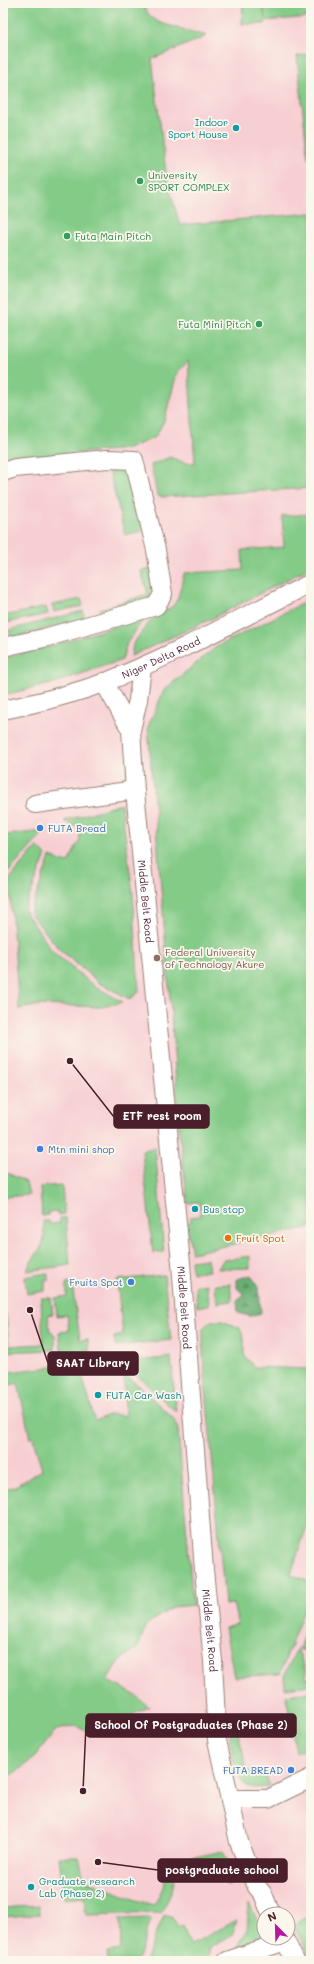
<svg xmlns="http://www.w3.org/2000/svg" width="314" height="1964" font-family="Mali,sans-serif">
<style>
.built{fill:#f7cfd3;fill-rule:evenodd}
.green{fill:#83cb87;stroke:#667559}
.forest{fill:url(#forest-firs);stroke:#5a6750}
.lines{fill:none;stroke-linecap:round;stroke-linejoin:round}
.minor-casing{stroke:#9a8074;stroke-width:20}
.minor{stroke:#fff;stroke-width:18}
.culture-dot{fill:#0f9aa8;stroke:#fbf7ec;stroke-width:1.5}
.leisure-dot{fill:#2e9e5b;stroke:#fbf7ec;stroke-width:1.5}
.shop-dot{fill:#3f7fe0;stroke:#fbf7ec;stroke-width:1.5}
.education-dot{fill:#8d6e63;stroke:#fbf7ec;stroke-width:1.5}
.food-dot{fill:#e8710a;stroke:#fbf7ec;stroke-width:1.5}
.labels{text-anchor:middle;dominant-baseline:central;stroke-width:3.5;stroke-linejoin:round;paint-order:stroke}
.culture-label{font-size:10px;fill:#0d838f;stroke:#fbf7ec;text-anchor:start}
.leisure-label{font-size:10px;fill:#27864d;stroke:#fbf7ec;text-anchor:start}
.street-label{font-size:10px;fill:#4a1f2b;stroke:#fbf7ec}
.shop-label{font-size:10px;fill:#366cbe;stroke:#fbf7ec;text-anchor:start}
.education-label{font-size:10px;fill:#785e54;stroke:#fbf7ec;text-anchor:start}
.food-label{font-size:10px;fill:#c56008;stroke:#fbf7ec;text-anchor:start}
.leader{fill:none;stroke:#4a1f2b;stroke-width:1.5}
.callout-dot{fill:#4a1f2b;stroke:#fbf7ec;stroke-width:1.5}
.callout{fill:#4a1f2b;stroke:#4a1f2b;stroke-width:1.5}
.callout-label{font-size:11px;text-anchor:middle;font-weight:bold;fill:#fff}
</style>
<defs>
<pattern id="forest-firs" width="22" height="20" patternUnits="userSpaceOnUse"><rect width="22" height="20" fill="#6aaf74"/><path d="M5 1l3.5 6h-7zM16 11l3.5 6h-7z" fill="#598e5f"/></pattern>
</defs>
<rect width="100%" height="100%" fill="#fbf7ec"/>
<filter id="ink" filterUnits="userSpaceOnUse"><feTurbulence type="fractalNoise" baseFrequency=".025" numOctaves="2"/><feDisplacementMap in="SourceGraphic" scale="8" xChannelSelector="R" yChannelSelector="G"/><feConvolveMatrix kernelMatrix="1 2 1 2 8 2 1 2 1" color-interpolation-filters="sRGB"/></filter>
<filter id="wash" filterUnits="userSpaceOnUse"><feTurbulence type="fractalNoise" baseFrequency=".012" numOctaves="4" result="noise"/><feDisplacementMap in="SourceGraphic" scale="16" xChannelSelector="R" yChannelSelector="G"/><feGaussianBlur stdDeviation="0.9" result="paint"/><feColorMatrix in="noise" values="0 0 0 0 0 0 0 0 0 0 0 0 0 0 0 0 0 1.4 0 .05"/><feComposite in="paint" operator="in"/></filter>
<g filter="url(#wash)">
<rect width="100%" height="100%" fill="#eae0be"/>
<path class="built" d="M3,3H311V1961H3ZM264,1914H288V1938H264Z"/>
<path class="green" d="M3,3H141L150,16L160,23L207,36L152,59L167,180L180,225L311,213V488L162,497L157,495L151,465L170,457L185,463H195L188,361L177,373L164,421L155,437L128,449L30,457L3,466Z
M243,3H263L265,19L263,3H311V17L265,21V24H242Z
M311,54V159H308L297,56Z
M130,465L146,530L125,535L109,470Z
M311,514V567L213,618L131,656L133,644L150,621L173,606L178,598L184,573L243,570L242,550L284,547L282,516Z
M152,568L157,598L102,617L100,609L148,594L141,571Z
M81,599L83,606L54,612L52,605Z
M311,599V1227L192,1253L186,1223L191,1222L190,1217L201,1216L199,1202L188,1203L180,1139L172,1024L148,727L164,690L216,647Z
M46,607L48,614L6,623L4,616Z
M83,611L85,619L11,638L9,630Z
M145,617L127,643L122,660L51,684L3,695V658L48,647Z
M121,804L133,894L139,992L130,999L99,983L59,949L30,913L50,857L68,863L80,840L79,828L64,821Z
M45,831L6,875L5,835Z
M37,846L46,855L24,910L53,952L94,986L123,1002L102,1007L40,1005L19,1009L9,880Z
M155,1147L164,1252L153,1253L142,1151Z
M3,1171L26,1182L29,1195L3,1197Z
M62,1185L64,1214L58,1215V1211L48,1212V1215L42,1216L40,1187Z
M60,1218H66L70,1265L27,1271C35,1249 48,1252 43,1221H49L50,1224L60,1223Z
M250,1256V1268L218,1269L223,1260Z
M207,1259L209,1271L192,1273L191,1261Z
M47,1273L49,1280L45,1281V1291L27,1294L25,1277Z
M164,1275L171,1340L115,1346L114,1337L123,1335L117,1280Z
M72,1283L80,1340L88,1339L89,1351L62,1355L59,1332L69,1331L67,1315L57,1316L55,1298L67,1296L66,1284Z
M207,1284L209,1305L197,1307L195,1286Z
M230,1284L232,1301L217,1303L215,1285Z
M41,1298H51L53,1314L48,1315L50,1332L55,1335V1350L3,1352V1314H6L9,1346L43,1344Z
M211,1321H222L240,1328L244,1339V1355L254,1367L311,1369V1527L306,1528L291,1574C299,1578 311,1579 311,1590L280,1674L234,1677L225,1628L238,1624L233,1604L225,1605L203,1355V1328Z
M171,1357L176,1412L124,1363Z
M97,1362L99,1370L82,1375L95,1421L110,1414L125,1416L124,1375L132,1380L173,1418L178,1429L193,1605L173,1607L146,1625L138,1647L118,1662L107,1680L135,1695L149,1707L92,1733L75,1726L56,1730L35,1757L3,1782V1490L16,1486L42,1470L33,1438H30L18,1383L10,1385L8,1372Z
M311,1613V1648L310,1652L299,1649Z
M297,1648L306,1672V1677L309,1679L311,1685L285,1688L284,1676Z
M311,1692V1745L296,1753L286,1695Z
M234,1715L247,1771L257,1772L265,1770L269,1786C263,1787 256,1789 250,1787C230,1781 231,1735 228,1718Z
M223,1851L239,1880L227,1885L222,1876L204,1874L176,1864L175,1861Z
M59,1857H79L84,1879L136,1900L153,1905L157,1901L168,1873L174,1872C177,1884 167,1902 161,1913L86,1915L84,1897L64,1899Z
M249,1903L264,1934V1938H266L237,1948L241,1939L247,1931Z
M39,1905L40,1914L3,1917V1908Z
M164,1915L173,1918L178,1927L183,1925L190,1945L237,1920L232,1935L210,1947C209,1951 209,1955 205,1958C194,1964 159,1961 145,1961Z
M311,1915V1958L293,1925Z
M148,1918L151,1920L137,1961H108L107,1952L121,1950L120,1919Z"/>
<path class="forest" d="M251,1275L259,1288L261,1313L250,1316L238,1313L237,1300L244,1295L237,1288V1279Z"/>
</g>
<g filter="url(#ink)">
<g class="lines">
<g class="minor-casing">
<g id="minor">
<path d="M3,472L15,468L107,459L134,460L156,550L163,594L156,606L44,638L3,647"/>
<path id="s1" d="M142,667L138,700L131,730L135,791L181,1263L204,1570L213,1661L217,1740L239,1842L257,1887L263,1894L271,1914"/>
<path d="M104,682L131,730"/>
<path id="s2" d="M3,710C37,703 73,694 106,682C176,654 243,617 311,583"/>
<path d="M35,804L128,791H135"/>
<path d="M230,1799H268L311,1778"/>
<path d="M284,1938L295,1961"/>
<path d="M227,1961L285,1941"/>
</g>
</g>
<use href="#minor" class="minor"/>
</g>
</g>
<g class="culture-dot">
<circle cx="236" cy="128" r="4"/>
<circle cx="195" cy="1209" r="4"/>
<circle cx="98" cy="1395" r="4"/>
<circle cx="31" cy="1887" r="4"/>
</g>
<g class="leisure-dot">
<circle cx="140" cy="181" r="4"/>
<circle cx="67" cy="236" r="4"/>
<circle cx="259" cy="324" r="4"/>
</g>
<g class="shop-dot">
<circle cx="40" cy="828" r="4"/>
<circle cx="40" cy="1149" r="4"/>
<circle cx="131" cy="1282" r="4"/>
<circle cx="291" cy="1770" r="4"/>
</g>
<circle class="education-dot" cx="157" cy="958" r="4"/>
<circle class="food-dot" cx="228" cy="1238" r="4"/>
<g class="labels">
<g class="culture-label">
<text x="228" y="122" text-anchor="end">Indoor<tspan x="228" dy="12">Sport House</tspan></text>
<text x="203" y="1209">Bus stop</text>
<text x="106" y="1395">FUTA Car Wash</text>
<text x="39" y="1881">Graduate research<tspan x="39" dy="12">Lab (Phase 2)</tspan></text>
</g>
<g class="leisure-label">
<text x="148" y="175">University<tspan x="148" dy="12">SPORT COMPLEX</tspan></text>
<text x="75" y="236">Futa Main Pitch</text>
<text x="251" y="324" text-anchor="end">Futa Mini Pitch</text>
</g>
<g class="street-label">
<text stroke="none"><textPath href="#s2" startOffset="167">Niger Delta Road</textPath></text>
<text stroke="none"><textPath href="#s1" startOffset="236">Middle Belt Road</textPath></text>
<text stroke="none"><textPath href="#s1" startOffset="644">Middle Belt Road</textPath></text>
<text stroke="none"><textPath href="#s1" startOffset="968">Middle Belt Road</textPath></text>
</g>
<g class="shop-label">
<text x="48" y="828">FUTA Bread</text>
<text x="48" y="1149">Mtn mini shop</text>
<text x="123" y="1282" text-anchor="end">Fruits Spot</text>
<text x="283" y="1770" text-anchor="end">FUTA BREAD</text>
</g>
<g class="education-label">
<text x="165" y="952">Federal University<tspan x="165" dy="12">of Technology Akure</tspan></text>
</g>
<g class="food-label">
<text x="236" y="1238">Fruit Spot</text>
</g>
</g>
<path class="leader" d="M70 1061L114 1117M30 1310L48 1363M83 1791L86 1725M98 1862L158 1870"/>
<g class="callout-dot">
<circle cx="70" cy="1061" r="4"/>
<circle cx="30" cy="1310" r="4"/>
<circle cx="83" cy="1791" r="4"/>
<circle cx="98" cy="1862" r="4"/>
</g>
<g class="callout">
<rect x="114" y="1105" width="95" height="23" rx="4"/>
<rect x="48" y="1352" width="90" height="23" rx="4"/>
<rect x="86" y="1714" width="210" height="23" rx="4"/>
<rect x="158" y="1859" width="129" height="23" rx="4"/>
</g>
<g class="callout-label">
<text x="162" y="1120">ETF rest room</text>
<text x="93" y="1367">SAAT Library</text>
<text x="191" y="1729">School Of Postgraduates (Phase 2)</text>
<text x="222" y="1874">postgraduate school</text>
</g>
<rect width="314" height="1964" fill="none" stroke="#fbf7ec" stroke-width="16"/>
<g transform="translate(276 1926) rotate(337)"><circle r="19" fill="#fbf7ec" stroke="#b4a19f"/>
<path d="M0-3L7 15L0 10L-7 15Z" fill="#b5179e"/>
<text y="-6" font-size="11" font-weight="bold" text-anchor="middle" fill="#4a1f2b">N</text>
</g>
</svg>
